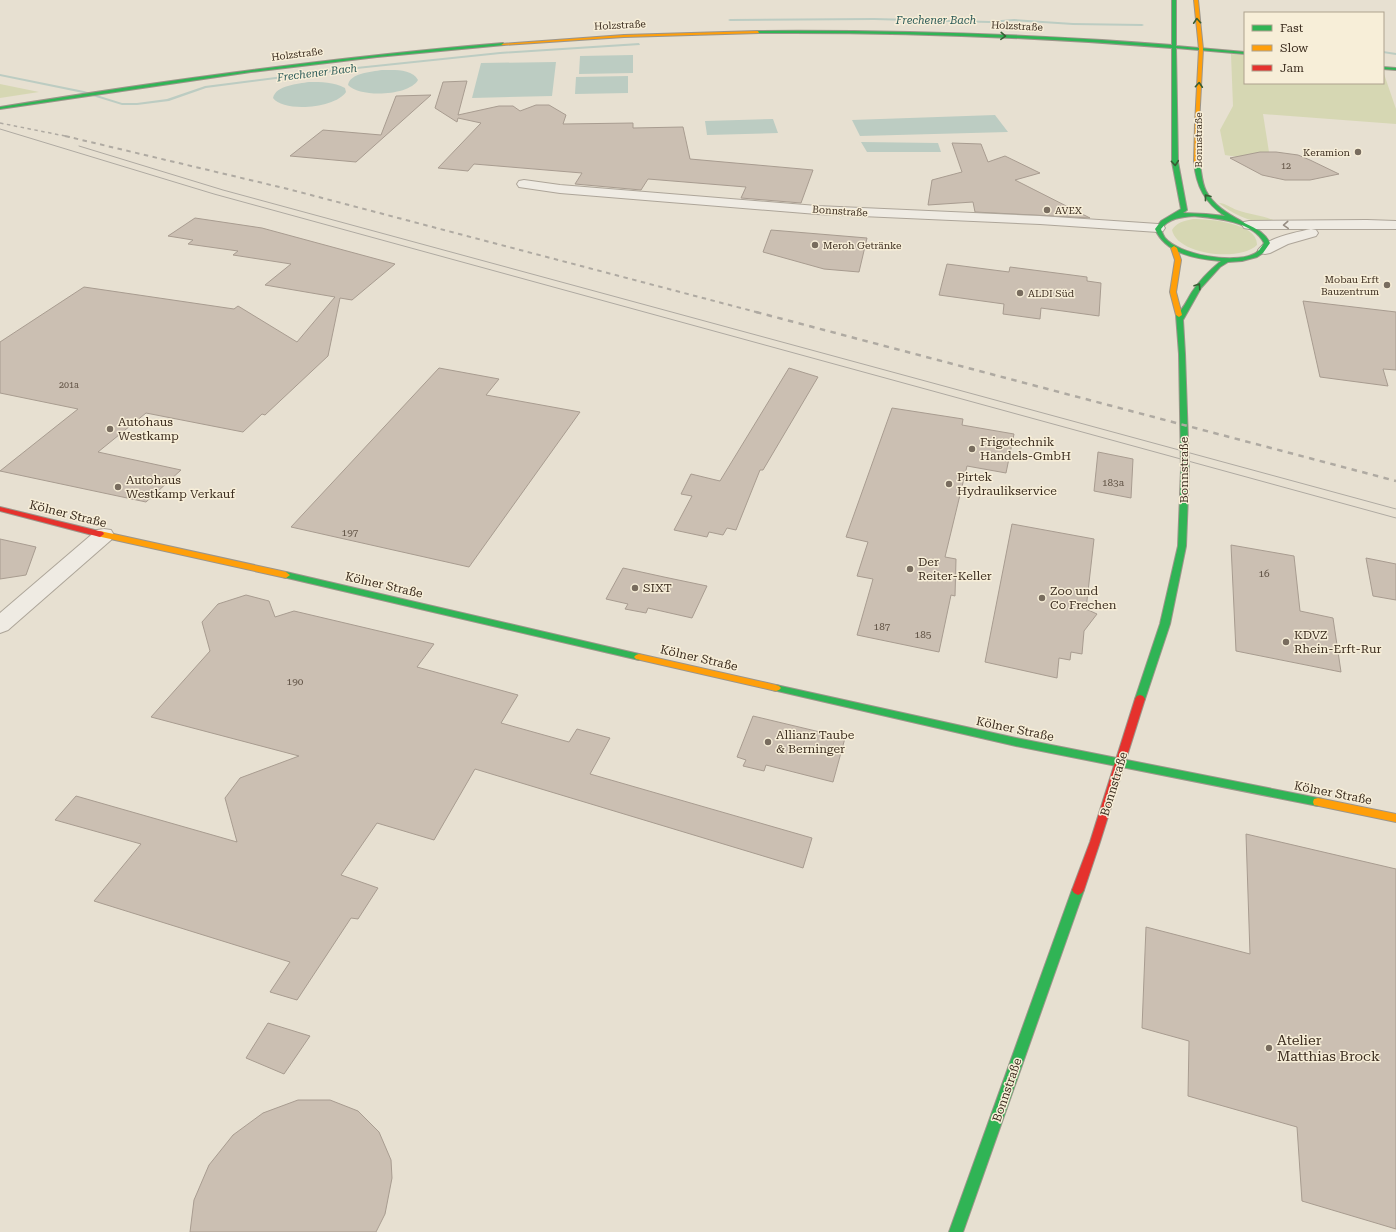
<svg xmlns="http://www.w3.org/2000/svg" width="1396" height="1232" font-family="'Roboto Serif',serif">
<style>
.green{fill:#d6d7b3}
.water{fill:#bcccc2}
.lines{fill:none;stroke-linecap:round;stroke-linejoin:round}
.stream{fill:#bcccc2;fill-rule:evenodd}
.building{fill:#cbbfb2;stroke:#a89c90}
.street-casing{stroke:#ada599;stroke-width:2}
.fast-casing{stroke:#9c958a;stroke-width:2}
.slow-casing{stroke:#9c958a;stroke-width:2}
.jam-casing{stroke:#9c958a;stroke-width:2}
.street{fill:#efebe3;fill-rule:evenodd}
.fast{fill:#30b455;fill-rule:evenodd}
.slow{fill:#ff9f0a;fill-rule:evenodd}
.jam{fill:#e5322d;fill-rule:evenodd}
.tram{stroke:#afaaa2;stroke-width:1}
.rail-far2{stroke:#afaaa2;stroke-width:1.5;stroke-dasharray:3.5 3.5;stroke-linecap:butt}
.rail-far1{stroke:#afaaa2;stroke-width:2;stroke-dasharray:4.5 4.5;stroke-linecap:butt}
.rail{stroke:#afaaa2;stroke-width:2.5;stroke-dasharray:5.5 5.5;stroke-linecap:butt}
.oneway{stroke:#385d33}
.oneway2{stroke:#968c82}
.poi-dot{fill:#786c5e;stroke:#f7eed8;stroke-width:1.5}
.labels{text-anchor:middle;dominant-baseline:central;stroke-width:3;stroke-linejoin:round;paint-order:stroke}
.far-number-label{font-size:9px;fill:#605244}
.far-street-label{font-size:10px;fill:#3d2e20;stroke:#f7eed8}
.far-poi-label{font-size:10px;fill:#3d2e20;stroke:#f7eed8;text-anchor:start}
.number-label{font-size:10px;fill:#605244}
.far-water-label{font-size:11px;font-style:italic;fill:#2f5d5a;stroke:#f7eed8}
.poi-label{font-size:12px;fill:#3d2e20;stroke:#f7eed8;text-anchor:start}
.street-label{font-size:12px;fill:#3d2e20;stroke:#f7eed8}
.near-poi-label{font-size:14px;fill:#3d2e20;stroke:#f7eed8;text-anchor:start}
</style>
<rect width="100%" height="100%" fill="#e7e0d1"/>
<path class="green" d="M1231,54L1245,55V83H1383V71L1396,109V124L1263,114L1269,152H1261L1244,158L1225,155L1220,130L1233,106Z
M0,84L39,92L0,98Z
M1219,203C1225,203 1231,208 1237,210C1250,215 1263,215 1275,221C1259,227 1232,214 1219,203Z
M1193,219C1210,219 1258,223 1257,245C1240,262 1177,255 1172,230C1177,222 1184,221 1193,219Z"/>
<path class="water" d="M633,55V73L579,74L580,56Z
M556,62L552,96L472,98L481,63Z
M382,70C392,70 412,68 418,80C409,96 360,98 348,85C350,73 371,72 382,70Z
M628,76V93L575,94L576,77Z
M309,82C321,82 334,82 345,88L346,92C336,108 284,113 273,98C276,85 298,84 309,82Z
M995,115L1008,132L860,136L852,120Z
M773,119L778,133L707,135L705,121Z
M861,142L938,143L941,152H867Z"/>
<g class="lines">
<path class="stream" d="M874,18L989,21L1014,19L1073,23L1142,24L1144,25L1142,26L1073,25L1014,21L989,23L874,20L730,21L728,20L730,19Z
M639,43L640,45L500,54L347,70L206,88L169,101L137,105H122L83,93L0,76V74L84,91L122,103H137L167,99L205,86L347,68L500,52Z
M1383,51L1396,53V55L1383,53Z"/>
</g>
<path class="building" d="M467,81L458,115L499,106H513L520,111L536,105H549L566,115L563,124L633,123V128L683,127L690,159L813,170L801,203L741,198L746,187L648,179L641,190L575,184L582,173L474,164L468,171L438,168L481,123L458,118L457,122L435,108L443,82Z
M431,95L356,162L290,156L323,130L381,135L396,96Z
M952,143L981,144L988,162L1005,156L1040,173L1015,180L1090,218L975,212L973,202L928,205L932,180L962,172Z
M1260,152H1276L1298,155L1310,160L1339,174L1310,180H1285L1262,175L1230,158Z
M195,218L262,228L395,264L352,300L340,298L328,356L265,415L262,414L243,432L146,413L98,452L181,470L146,502L0,471L78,409L0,393V342L84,287L234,309L238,306L297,342L335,297L265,285L291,264L233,255L238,251L188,244L193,240L168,236Z
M771,230L867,238L859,272L824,269L763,252Z
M947,264L1009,272L1010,267L1087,277V281L1101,283L1099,316L1041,308L1040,319L1003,314L1004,304L939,295Z
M1303,301L1396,312V370L1383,369L1388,386L1320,377Z
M439,368L499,379L486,395L580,412L469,567L291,527Z
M789,368L818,377L763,470H760L736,530L727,528L723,535L709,532L707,537L674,530L692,496L681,494L691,474L720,481Z
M892,408L963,419L962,425L1014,434L1006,473L967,466L945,557L956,559L955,596L951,595L939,652L857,635L873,579L857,576L868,542L846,537Z
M1098,452L1133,459L1131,498L1094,491Z
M1012,524L1094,539L1086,609L1097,614L1084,631L1082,654L1071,652L1070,660L1059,658L1057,678L985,662Z
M0,539L36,547L26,575L0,579Z
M1231,545L1294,556L1300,611L1333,618L1341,672L1236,651Z
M1366,558L1396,564V600L1373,596Z
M623,568L664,577L707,586L692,618L648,608L646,613L625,609L628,604L606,599Z
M246,595L269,601L275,617L294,611L434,644L417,667L518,695L501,723L569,742L577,729L610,738L590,774L812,838L803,868L475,769L434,840L377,823L341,875L378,888L358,919L351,918L297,1000L270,992L290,962L94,901L141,844L55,820L76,796L237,842L225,798L240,778L299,756L151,717L210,651L202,622L218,604Z
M753,716L845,738L833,782L766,765L764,771L743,766L746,760L737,757Z
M1246,834L1396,869V1229L1302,1201L1297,1127L1188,1096L1189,1041L1142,1028L1146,927L1250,954Z
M268,1023L310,1036L284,1074L246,1058Z
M298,1100H330L358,1111L379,1132L391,1160L392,1178L385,1214L376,1232H190L194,1200L209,1165L233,1135L263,1113Z"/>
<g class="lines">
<g class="street-casing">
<path id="street" d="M524,180L560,185L817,206L1040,216L1158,224L1163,225L1165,228L1163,231L1158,232L1040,224L817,214L560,193L519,187L517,184L519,181Z
M1367,220L1396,221V229H1249L1244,228L1242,225L1244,222L1249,221Z
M1311,229L1316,230L1318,233L1316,236L1288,244L1270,253L1265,254L1260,253L1258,250C1266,238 1297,232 1311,229Z
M104,529L111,530L114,535L111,540L8,630L0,633V613L97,530Z"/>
</g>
<g class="fast-casing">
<path id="fast" d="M1172,0H1176V46L1245,52V54L1176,48L1178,162L1187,210L1183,213L1206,214L1225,216C1205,203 1196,186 1194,162L1199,161C1202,171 1201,181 1206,191C1213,205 1228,214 1241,221C1253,228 1263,230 1270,243L1263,253L1257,257L1242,261L1228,262L1220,267L1201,288L1183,320L1185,354L1189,470L1186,546L1170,624L1145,699L1143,702H1137L1135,699L1160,624L1178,546L1181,470L1179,354L1176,315C1183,310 1187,300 1192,292C1200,280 1210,270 1221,261C1196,259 1166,254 1155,229L1161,221L1181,209L1172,162V48C1034,37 896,32 758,33L756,32L758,31C896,30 1034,34 1172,45ZM1194,216C1215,218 1253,221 1264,243C1261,248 1258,252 1254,254C1234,264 1179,255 1165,238C1163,235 1162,232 1161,229C1169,218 1181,217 1194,216Z
M503,43L504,45L377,57L251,72L0,109V107C167,80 334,57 503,43Z
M1383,67L1396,68V70L1383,69Z
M286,572L639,654L644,657L639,660L283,577L282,575L283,573Z
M776,685L1016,738L1318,798L1322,799L1323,802L1322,805L1318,806L1016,746L773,690L771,688L773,686Z
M1078,885L1082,887L1084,890L963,1232H949L1072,890L1074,887Z"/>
</g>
<g class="slow-casing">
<path id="slow" d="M1194,0H1198L1203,49L1199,124L1200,162L1197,164L1194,162L1195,124L1199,49Z
M758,31L759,33L624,37L503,45L501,44L624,35Z
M1174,246L1177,248L1181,260L1176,292L1182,315L1179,317L1176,315L1170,292L1175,260L1171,248Z
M100,531L286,572L290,575L286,578L97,536L96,534L97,532Z
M639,654L776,685L779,686L781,688L779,690L776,691L636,659L634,657L636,655Z
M1318,798L1396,814V822L1314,805L1313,802L1314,799Z"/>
</g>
<g class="jam-casing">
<path id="jam" d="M0,507L103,532L104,534L100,537L0,511Z
M1140,695L1143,696L1145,699L1100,842L1084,890L1082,893L1078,895L1074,893L1072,890L1090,842L1135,699L1137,696Z"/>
</g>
<use href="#street" class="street"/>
<use href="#fast" class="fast"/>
<use href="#slow" class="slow"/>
<use href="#jam" class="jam"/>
<path class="tram" d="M0,129L214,194L1396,518
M79,146L223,190L1396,509"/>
<path class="rail-far2" d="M0,123L70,137"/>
<path class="rail-far1" d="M65,136L288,189L760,313"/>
<path class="rail" d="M756,312L1396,481"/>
</g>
<defs><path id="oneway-chevron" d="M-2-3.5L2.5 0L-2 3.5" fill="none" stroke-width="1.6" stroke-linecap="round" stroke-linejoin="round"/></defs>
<g class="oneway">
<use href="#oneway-chevron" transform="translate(1197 21) rotate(-94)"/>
<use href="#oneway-chevron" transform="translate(1003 36) rotate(3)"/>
<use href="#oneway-chevron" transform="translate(1199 85) rotate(-86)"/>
<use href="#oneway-chevron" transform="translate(1175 163) rotate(85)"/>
<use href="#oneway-chevron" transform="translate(1207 197) rotate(-128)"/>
<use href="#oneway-chevron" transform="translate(1198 286) rotate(-56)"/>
</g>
<use class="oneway2" href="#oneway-chevron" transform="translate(1286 225) rotate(176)"/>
<g class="poi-dot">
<circle cx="1358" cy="152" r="4"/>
<circle cx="1047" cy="210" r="4"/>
<circle cx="815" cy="245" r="4"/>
<circle cx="1387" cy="285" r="4"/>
<circle cx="1020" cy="293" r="4"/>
<circle cx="110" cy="429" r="4"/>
<circle cx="972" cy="449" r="4"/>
<circle cx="949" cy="484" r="4"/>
<circle cx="118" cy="487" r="4"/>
<circle cx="910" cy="569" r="4"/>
<circle cx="635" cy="588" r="4"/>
<circle cx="1042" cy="598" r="4"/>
<circle cx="1286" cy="642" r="4"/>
<circle cx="768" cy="742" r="4"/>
<circle cx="1269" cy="1048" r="4"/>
</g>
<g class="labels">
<g class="far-number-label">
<text x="1286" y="166">12</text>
<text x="69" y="385">201a</text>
</g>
<g class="far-street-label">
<text transform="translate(620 25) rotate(-3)">Holzstraße</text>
<text transform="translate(1017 26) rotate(3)">Holzstraße</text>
<text transform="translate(297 54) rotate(-7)">Holzstraße</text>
<text transform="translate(1198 140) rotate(-90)">Bonnstraße</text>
<text transform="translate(840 211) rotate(4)">Bonnstraße</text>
</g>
<g class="far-poi-label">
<text x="1350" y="152" text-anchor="end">Keramion</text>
<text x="1055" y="210">AVEX</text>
<text x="823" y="245">Meroh Getränke</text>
<text x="1379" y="279" text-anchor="end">Mobau Erft<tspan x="1379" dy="12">Bauzentrum</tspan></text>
<text x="1028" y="293">ALDI Süd</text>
</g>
<g class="number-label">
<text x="1113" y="482">183a</text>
<text x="350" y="532">197</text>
<text x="1264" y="573">16</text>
<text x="882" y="626">187</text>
<text x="923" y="634">185</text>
<text x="295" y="681">190</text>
</g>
<g class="far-water-label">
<text x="936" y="20">Frechener Bach</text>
<text transform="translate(317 73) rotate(-7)">Frechener Bach</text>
</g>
<g class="poi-label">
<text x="118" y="422">Autohaus<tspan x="118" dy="14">Westkamp</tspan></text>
<text x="980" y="442">Frigotechnik<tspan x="980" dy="14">Handels-GmbH</tspan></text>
<text x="957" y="477">Pirtek<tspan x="957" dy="14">Hydraulikservice</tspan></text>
<text x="126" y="480">Autohaus<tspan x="126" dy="14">Westkamp Verkauf</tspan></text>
<text x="918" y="562">Der<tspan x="918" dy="14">Reiter-Keller</tspan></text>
<text x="643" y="588">SIXT</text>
<text x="1050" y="591">Zoo und<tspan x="1050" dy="14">Co Frechen</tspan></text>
<text x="1294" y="635">KDVZ<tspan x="1294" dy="14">Rhein-Erft-Rur</tspan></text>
<text x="776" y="735">Allianz Taube<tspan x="776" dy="14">&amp; Berninger</tspan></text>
</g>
<g class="street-label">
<text transform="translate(1184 470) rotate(-90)">Bonnstraße</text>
<text transform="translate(68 514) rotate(14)">Kölner Straße</text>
<text transform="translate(384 585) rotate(13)">Kölner Straße</text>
<text transform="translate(699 658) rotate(13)">Kölner Straße</text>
<text transform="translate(1015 729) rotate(12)">Kölner Straße</text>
<text transform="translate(1114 784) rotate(-73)">Bonnstraße</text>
<text transform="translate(1333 793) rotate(11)">Kölner Straße</text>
<text transform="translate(1007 1090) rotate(-71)">Bonnstraße</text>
</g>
<g class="near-poi-label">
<text x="1277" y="1040">Atelier<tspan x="1277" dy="16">Matthias Brock</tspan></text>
</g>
</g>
<rect x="1244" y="12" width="140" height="72" fill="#f7eed8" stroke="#ada18e"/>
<rect x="1252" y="25" width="20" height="6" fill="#30b455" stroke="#ada18e"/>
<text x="1280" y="32" font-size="12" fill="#3d2e20">Fast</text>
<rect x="1252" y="45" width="20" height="6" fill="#ff9f0a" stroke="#ada18e"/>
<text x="1280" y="52" font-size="12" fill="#3d2e20">Slow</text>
<rect x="1252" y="65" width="20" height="6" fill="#e5322d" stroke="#ada18e"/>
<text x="1280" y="72" font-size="12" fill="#3d2e20">Jam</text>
</svg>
